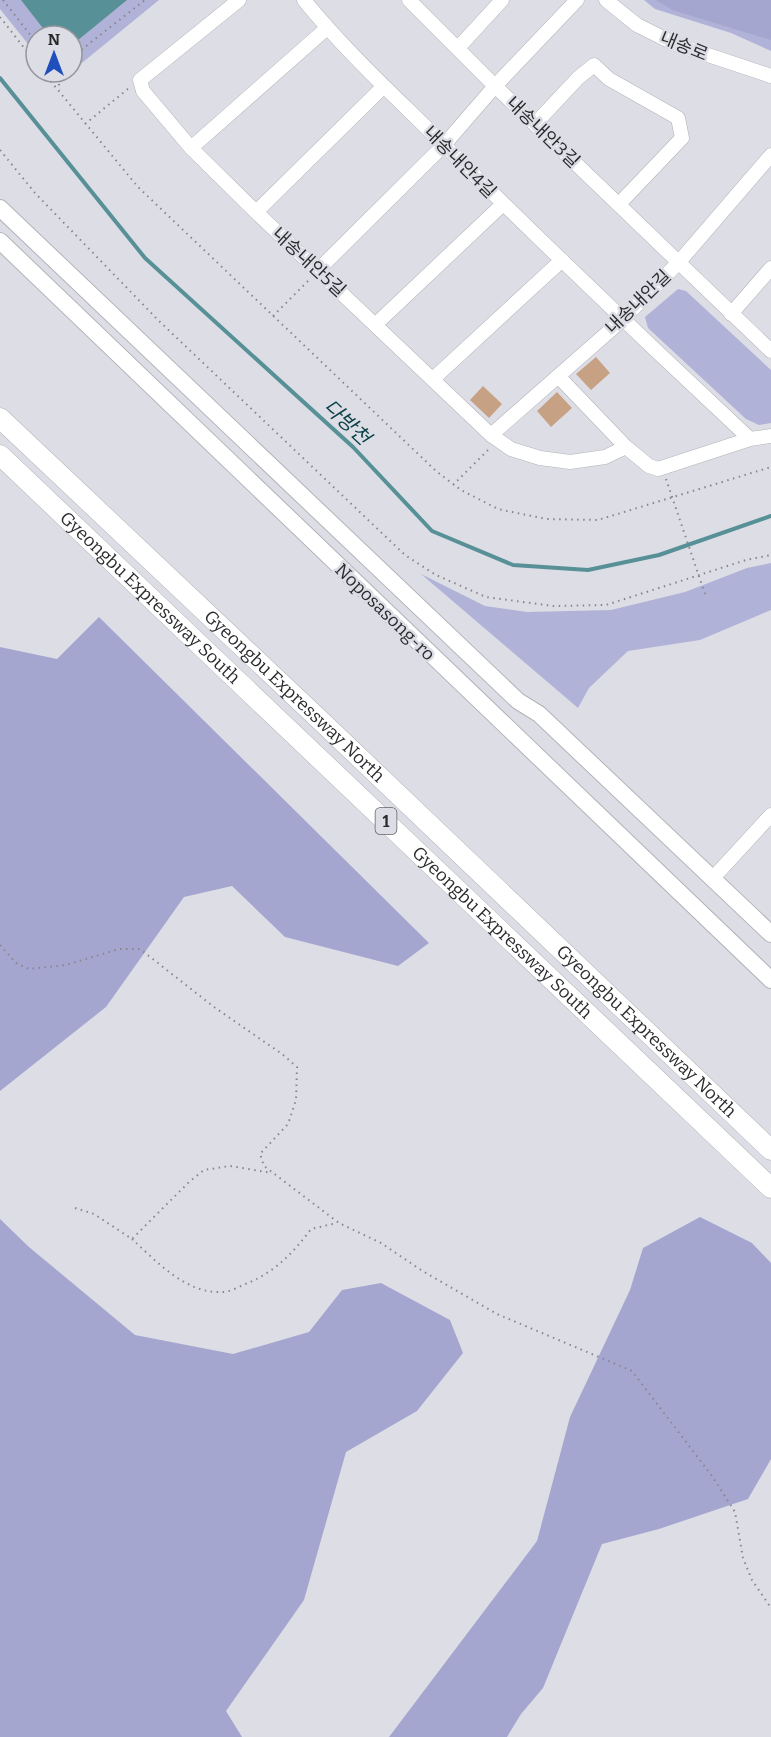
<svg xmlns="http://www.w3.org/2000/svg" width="771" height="1737" font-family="Bitter,'Noto Sans KR',serif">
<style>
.green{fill:#b1b2d8}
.forest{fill:#a5a6d0}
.water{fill:#589097}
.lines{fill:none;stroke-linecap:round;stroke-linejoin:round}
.stream{stroke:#589097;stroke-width:4}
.building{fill:#c7a184}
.minor-casing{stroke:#b2b3ba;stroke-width:15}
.major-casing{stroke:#b2b3ba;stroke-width:18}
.highway-casing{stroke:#b2b3ba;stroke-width:21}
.path{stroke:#86878b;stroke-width:2;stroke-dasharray:1.5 4.5;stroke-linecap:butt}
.minor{stroke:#fff;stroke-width:14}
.major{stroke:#fff;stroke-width:16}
.highway{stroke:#fff;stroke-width:20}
.labels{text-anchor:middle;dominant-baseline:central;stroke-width:5;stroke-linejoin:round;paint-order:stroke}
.shield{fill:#dddee5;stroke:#606164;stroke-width:1.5}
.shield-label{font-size:16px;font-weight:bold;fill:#2a2b2d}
.street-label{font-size:18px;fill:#2a2b2d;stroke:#dddee5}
.water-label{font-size:20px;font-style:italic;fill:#0a4146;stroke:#dddee5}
</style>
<rect width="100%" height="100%" fill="#dddee5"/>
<path class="green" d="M0,0H159L72,71V36H36V54L0,9Z
M644,0H771V51L731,33L655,9Z
M678,289L686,291L771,370V423L759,425L746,419L648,328L645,317Z
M771,563V610L700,640L628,651L589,688L578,708L421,574L485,606L527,612L611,610L685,592L747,568Z"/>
<path class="forest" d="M656,0H771V40L672,10Z
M99,617L429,943L398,966L285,937L232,886L184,897L106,1007L0,1091V647L57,659Z
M700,1217L752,1243L771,1263V1459L748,1499L659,1529L602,1544L543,1688L521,1714L507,1737H389L537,1541L570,1417L630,1290L643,1248Z
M0,1219L29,1247L135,1335L233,1354L309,1332L342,1290L381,1283L450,1320L463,1353L417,1411L346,1452L304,1600L226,1711L242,1737H0Z"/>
<path class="water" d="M21,0H127L72,45V36H49Z"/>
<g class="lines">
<path class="stream" d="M0,78L145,258L353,447L432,531L513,565L588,570L659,555L771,516"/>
</g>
<path class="building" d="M596,357L610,373L591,390L576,374Z
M483,386L502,404L489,418L470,400Z
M557,392L572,408L551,427L537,411Z"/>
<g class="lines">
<g class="minor-casing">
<path id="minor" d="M239,0L140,80L143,91L191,148L256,212L491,435L511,449L540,458L570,462L605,457L626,447L649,466L658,469L750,439L771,436
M304,0C347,53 397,98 446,147C546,246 647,343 750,439
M409,0L495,86L771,351
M606,0L637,25L675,44L771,76
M458,48L502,0
M535,124L578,78L594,65L609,79L678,118L682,138L619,204
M191,148L327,28
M256,212L383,87
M318,270L444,145L495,86L577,0
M731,314L771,268
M375,325L503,204
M558,376L626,447
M433,379L562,260
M491,435L622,320L679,262L771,155
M713,878L771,815"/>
</g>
<g class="major-casing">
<path id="major" d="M0,208L518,701L539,714L771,934
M0,241L771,980"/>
</g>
<g class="highway-casing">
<g id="highway">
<path id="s1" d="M0,418L321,721L771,1150"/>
<path id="s2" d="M0,455L771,1188"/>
</g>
</g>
<path class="path" d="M3,0L36,42
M0,17L36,63
M72,57L145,0
M43,72L138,187L436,471L461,490L498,509L546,519L598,520L771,467
M57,72L60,90
M85,124L129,88
M0,150L35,193L158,320L405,555L436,575L486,597L553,606L606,605L746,560L771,555
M273,316L309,280
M666,479L705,594
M453,485L489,449
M0,945L16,963L29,969L66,965L119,949H140L214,1007L282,1054L297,1067L296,1100L288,1124L260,1154L264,1166L339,1223L381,1243L421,1270L497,1314L632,1371L712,1476L735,1512L743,1558L752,1580L771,1608
M75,1208L94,1214L132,1239L189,1182L204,1170L230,1166L272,1173
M132,1239C156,1261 186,1294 222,1292C231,1292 240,1286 248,1283C276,1271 293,1253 311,1229L337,1223"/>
<use href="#minor" class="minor"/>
<use href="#major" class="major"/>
<use href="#highway" class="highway"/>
</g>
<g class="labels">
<rect class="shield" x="375.5" y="808" width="21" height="26" rx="4.5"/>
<g class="shield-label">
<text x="386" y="821">1</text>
</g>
<g class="street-label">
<text transform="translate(684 46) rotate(22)">내송로</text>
<text transform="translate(543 132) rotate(44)">내송내안3길</text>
<text transform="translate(460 162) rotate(45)">내송내안4길</text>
<text transform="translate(309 262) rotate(43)">내송내안5길</text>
<text transform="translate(638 302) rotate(-44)">내송내안길</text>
<text stroke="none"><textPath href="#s2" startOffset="207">Gyeongbu Expressway South</textPath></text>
<text transform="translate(385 612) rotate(44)">Noposasong-ro</text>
<text stroke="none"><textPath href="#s1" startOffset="405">Gyeongbu Expressway North</textPath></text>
<text stroke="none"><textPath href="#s2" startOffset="693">Gyeongbu Expressway South</textPath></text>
<text stroke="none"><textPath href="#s1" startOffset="891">Gyeongbu Expressway North</textPath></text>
</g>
<g class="water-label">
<text transform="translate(347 422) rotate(43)">다방천</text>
</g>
</g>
<g transform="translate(54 54)"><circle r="28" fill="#dddee5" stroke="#95969b" stroke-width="1.5"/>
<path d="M0-4.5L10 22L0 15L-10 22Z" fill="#1f4fbc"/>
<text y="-9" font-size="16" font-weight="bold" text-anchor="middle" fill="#2a2b2d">N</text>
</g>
</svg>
